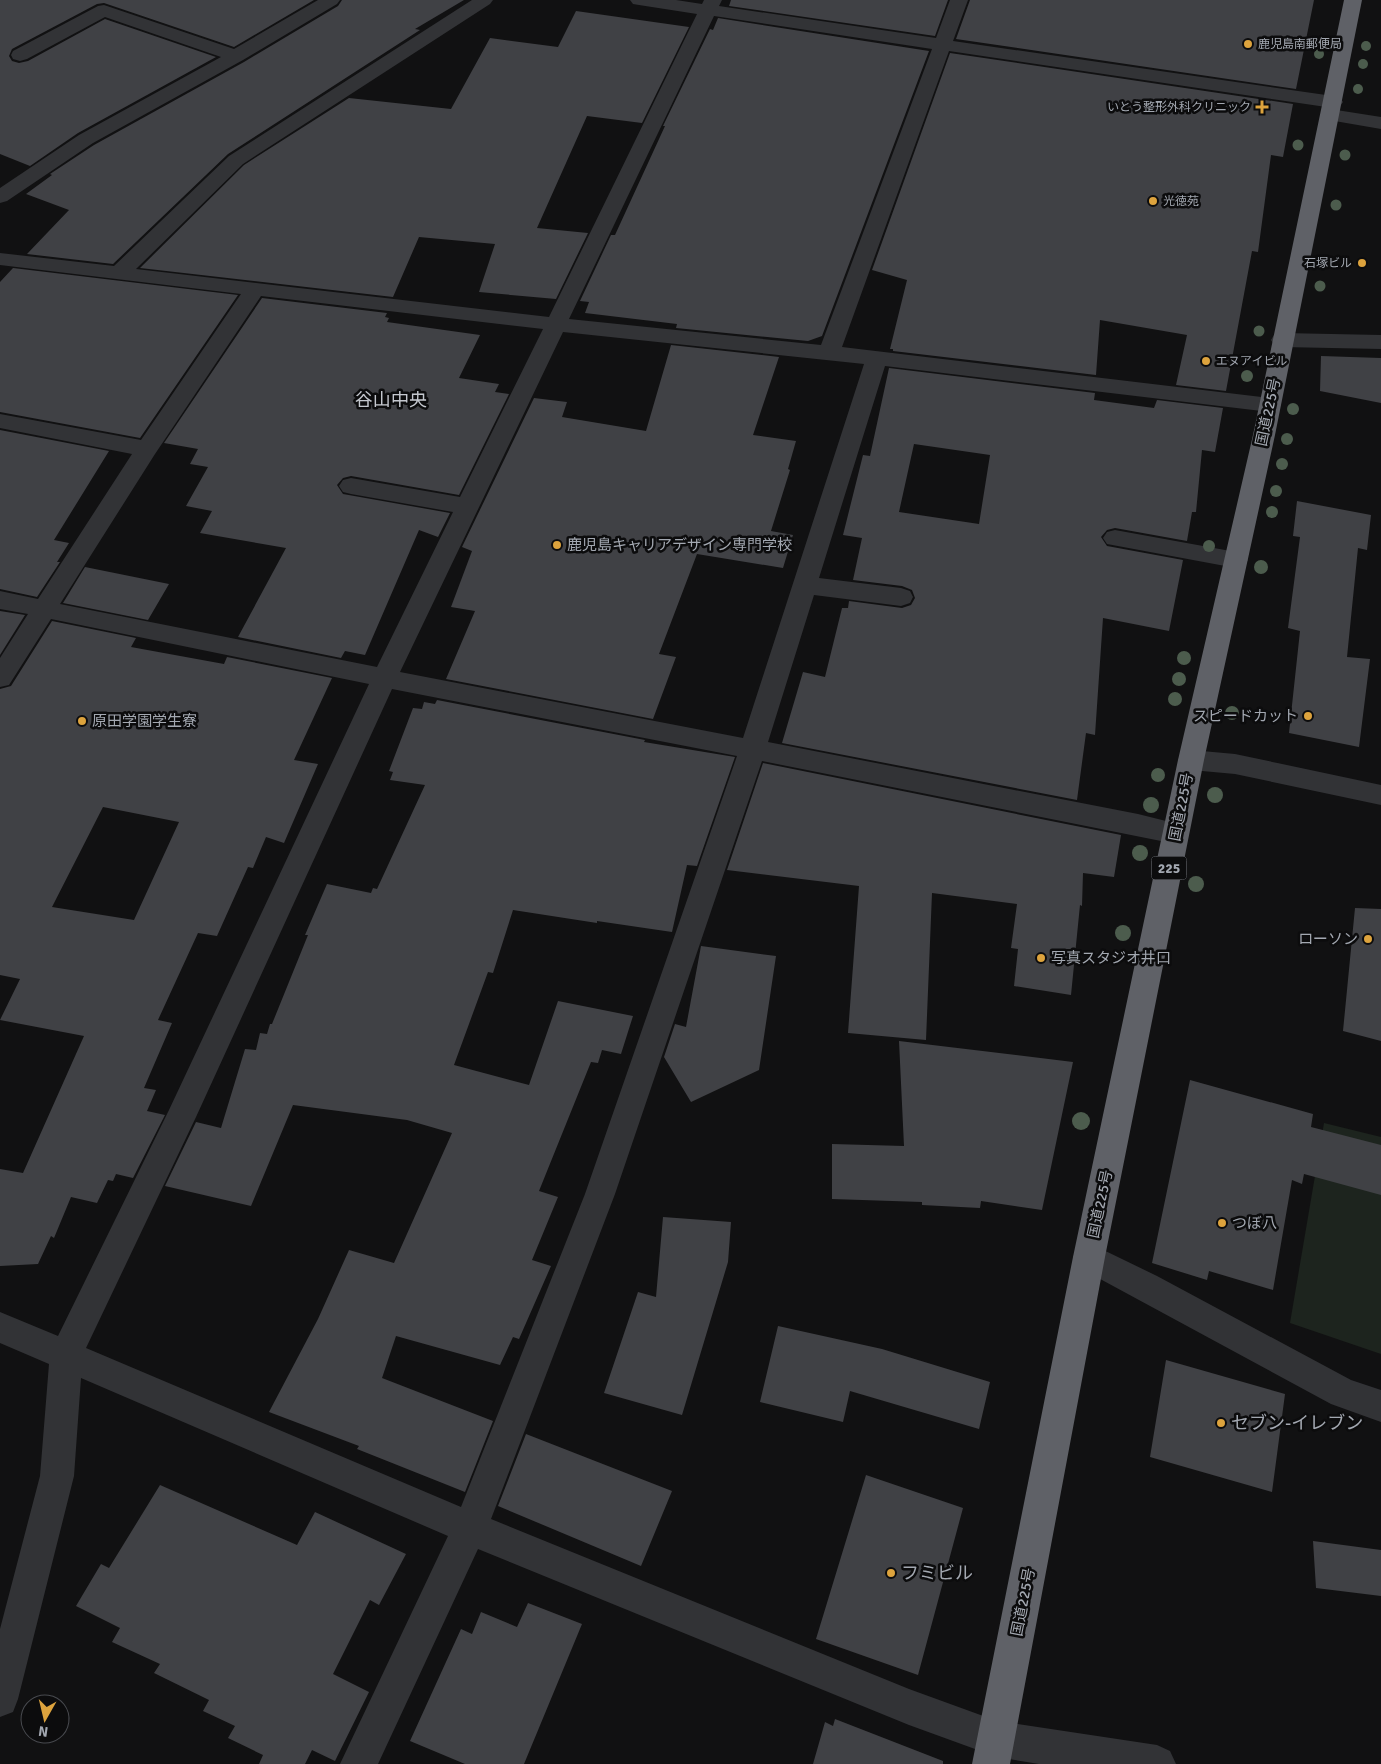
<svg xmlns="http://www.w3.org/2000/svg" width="1381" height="1764" font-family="Signika,'Noto Sans JP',sans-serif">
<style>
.green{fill:#1d241e}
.building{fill:#404145;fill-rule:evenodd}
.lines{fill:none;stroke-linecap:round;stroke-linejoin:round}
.minor{fill:#323336;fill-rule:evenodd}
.highway{fill:#5f6167;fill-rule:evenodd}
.tree{fill:#4c5c4d}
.poi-dot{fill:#dda33d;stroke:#0c0c0d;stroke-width:2}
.labels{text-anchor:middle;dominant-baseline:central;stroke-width:5;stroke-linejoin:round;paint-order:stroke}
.far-poi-label{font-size:12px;fill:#a3a8b1;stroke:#0c0c0d;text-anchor:start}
.shield{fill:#0c0c0d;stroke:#767980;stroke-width:1}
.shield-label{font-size:14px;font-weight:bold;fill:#a3a8b1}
.street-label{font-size:15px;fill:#a3a8b1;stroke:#0c0c0d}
.poi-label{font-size:15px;fill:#a3a8b1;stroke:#0c0c0d;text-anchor:start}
.quarter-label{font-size:18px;fill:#c4c7ce;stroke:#0c0c0d}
.near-poi-label{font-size:18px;fill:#a3a8b1;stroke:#0c0c0d;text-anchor:start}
</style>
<rect width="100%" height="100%" fill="#111112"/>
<path class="green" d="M1324,1123L1381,1137V1354L1290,1323Z"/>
<path class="building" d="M0,0H314L234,47L104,3L97,4L12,49L9,56L12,61L19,63L28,61L105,19L216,57L78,133L30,166L0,154Z
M342,0H464L415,29L420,30L228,154L113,264L27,254L69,210L26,194L52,175L50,174L94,145L244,62L338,6Z
M731,0H948L935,36L729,6Z
M970,0H1314L1296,89L956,39Z
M576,11L689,27L642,123L587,116L537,228L588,233L556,299L479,292L495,244L419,237L393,297L140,268L244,165L349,98L451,109L490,38L558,47Z
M718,18L929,51L822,336L808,341L676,328L677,324L585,313L589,302L580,301L611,235H615L665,126H663L710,29L713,30Z
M950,53L1293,104L1283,157L1271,155L1258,252L1252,251L1226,391L1176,385L1187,335L1100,320L1096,375L893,351V349H890L907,280L872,270Z
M13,268L238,295L140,438L0,412V282Z
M262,298L387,313L385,317L389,318L387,322L480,335L459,378L499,384L495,392L509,394L459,495L351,476L343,478L337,485L343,494L450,513L438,537L419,530L365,655L345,651L341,658L238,637L286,548L200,533L212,511L186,506L208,467L190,464L198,449L164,443Z
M671,345L779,357L753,435L796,441L788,469L790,470L771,531L793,535L783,568L697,554L659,654L676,657L653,719L446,679L475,611L451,607L472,551L462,547L534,398L567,402L562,417L646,431Z
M1321,356L1381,358V403L1320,391Z
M889,368L1095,393L1094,400L1154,408L1157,400L1223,408L1215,452L1202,450L1196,512H1192L1187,541L1115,528L1107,530L1101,537L1107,546L1183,560L1169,631L1103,618L1095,735L1086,733L1077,800L782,743L803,672L825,677L842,608H848L849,601L902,608L911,605L915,598L912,590L902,586L853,580L862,538L843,535L863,455L870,456ZM914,444L990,455L979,524L899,512Z
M0,430L109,451L54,540L69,543L57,562H60L37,597L0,589Z
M1297,501L1371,515L1367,550L1358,548L1347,657L1370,659L1359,747L1289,733L1300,631L1288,628L1300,537L1293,536Z
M85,567L169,584L148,620L63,603Z
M0,611L25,615L0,655Z
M52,621L136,638L131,647L224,664L227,657L332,678L294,760L318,764L284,843L266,837L253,868L248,867L217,936L198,933L158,1020L172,1023L144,1088L156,1090L147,1111L165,1115L133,1178L116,1174L113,1181L108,1180L97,1203L71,1197L54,1238L51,1236L38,1264L0,1266V1169L23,1173L84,1036L0,1020L20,979L0,975V689L11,686ZM103,807L179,822L134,920L52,907Z
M437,700L645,740L644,742L735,757L697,866L687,865L672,932L597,921V923L513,910L493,973L488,972L454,1065L529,1085L558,1001L633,1016L621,1054L602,1050L598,1063L591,1062L539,1191L558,1197L532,1260L551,1266L519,1339L513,1337L500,1365L396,1336L382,1378L493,1421L465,1492L357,1449L359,1446L269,1412L318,1319L349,1250L394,1263L452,1133L407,1120L293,1105L251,1206L165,1186L196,1122L221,1128L245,1049L256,1050L260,1033L267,1034L270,1024H272L308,935H305L327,884L371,893L373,888L377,889L425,785L390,780L393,772L389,771L413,708L422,709L424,702L435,704Z
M763,763L1121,835L1114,877L1083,873L1082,906L1080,905L1071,995L1014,986L1018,949L1011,948L1017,904L932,893L926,1040L848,1033L859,886L727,870Z
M1355,908L1381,909V1041L1343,1031Z
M701,946L776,956L759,1070L691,1102L664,1057L675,1024L686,1027Z
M899,1041L1073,1062L1042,1210L981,1201L980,1208L922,1205V1202L832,1199V1144L904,1146Z
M1190,1080L1313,1114L1311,1127L1381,1145V1195L1304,1174L1302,1184L1292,1180L1273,1290L1209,1271L1207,1280L1152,1263Z
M663,1217L731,1222L728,1262L682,1415L604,1393L638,1292L656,1297Z
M778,1326L882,1349L990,1382L979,1429L850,1391L843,1422L760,1402Z
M1166,1360L1285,1394L1272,1492L1150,1457Z
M526,1434L672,1491L641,1566L498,1506Z
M866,1475L963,1508L918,1675L816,1639Z
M160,1485L297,1545L315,1512L406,1554L379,1605L370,1600L333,1674L369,1692L335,1761L312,1750L305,1764H259L263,1755L228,1738L235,1726L203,1711L209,1700L154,1673L160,1664L112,1642L120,1628L76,1606L101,1564L109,1568Z
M1313,1541L1381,1550V1596L1316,1588Z
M528,1603L582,1624L524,1764H465L410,1741L461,1629L472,1634L481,1612L517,1627Z
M835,1719L943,1761V1764H813L825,1722L833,1726Z"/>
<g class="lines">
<path class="minor" d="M318,0H340L337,4L243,60L93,143L7,201L0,203V188L79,135L221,57L105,17L27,59L20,61L13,59L11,55L13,51L98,6L104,5L234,49Z
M472,0H493L490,4L243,164L136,269L549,317L697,14L639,5L633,4L630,0H676L702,4L704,0H722L719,6L936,38L950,0H968L953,41L1333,96L1340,98L1343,102L1340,106L1333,108L949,51L842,347L1270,398L1278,400L1281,405L1278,410L1270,412L885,366L819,578L901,588L910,591L913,597L910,603L901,606L814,595L768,742L1138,814L1186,826L1189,833L1186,840L1176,844L762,761L615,1194L491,1519L909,1689L997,1721L1157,1745L1170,1751L1176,1764H1039L997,1757L909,1725L478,1549L378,1764H340L448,1536L81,1378L74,1476L18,1699L13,1712L0,1717V1629L40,1476L49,1364L0,1343V1312L58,1336L169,1110L369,684L51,619L9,685L0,687V658L28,614L0,609V591L38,599L132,454L0,428V414L141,440L241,294L0,265V253L114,266L229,156ZM714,16L932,49L821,345L569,319ZM261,296L543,329L460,497L351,478L343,480L339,486L343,492L351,494L453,512L377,667L60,604L155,454ZM563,332L864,364L743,738L400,672ZM392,689L737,756L585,1194L461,1507L86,1348L196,1117Z
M1330,109L1381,117V129L1323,119L1320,115L1323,111Z
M1282,333L1381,335V349L1282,347L1274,345L1271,340L1274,335Z
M1115,530L1236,552L1244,554L1248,560L1244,566L1236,568L1107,544L1103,538L1107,532Z
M1191,750L1235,754L1381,785V805L1235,774L1191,770L1182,767L1178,760L1182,753Z
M1089,1243L1157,1276L1351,1380L1381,1390V1422L1331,1404L1078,1267L1073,1257L1078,1247Z"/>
<path class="highway" d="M1344,0H1362L1275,435L1204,760L1105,1257L1010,1764H972L1073,1257L1178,760L1253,435Z"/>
</g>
<g class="tree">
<circle cx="1366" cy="46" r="5"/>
<circle cx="1319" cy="54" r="5"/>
<circle cx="1363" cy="64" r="5"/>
<circle cx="1358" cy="89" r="5"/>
<circle cx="1298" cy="145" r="5.5"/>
<circle cx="1345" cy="155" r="5.5"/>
<circle cx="1336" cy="205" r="5.5"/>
<circle cx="1320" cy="286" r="5.5"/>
<circle cx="1259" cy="331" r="5.5"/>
<circle cx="1247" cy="376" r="6"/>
<circle cx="1293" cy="409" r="6"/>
<circle cx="1287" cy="439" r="6"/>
<circle cx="1282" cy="464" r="6"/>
<circle cx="1276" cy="491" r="6"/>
<circle cx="1272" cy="512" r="6"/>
<circle cx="1209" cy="546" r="6"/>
<circle cx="1261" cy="567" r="7"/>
<circle cx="1184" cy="658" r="7"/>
<circle cx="1179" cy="679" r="7"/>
<circle cx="1175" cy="699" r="7"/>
<circle cx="1232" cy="713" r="7"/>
<circle cx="1158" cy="775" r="7"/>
<circle cx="1215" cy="795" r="8"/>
<circle cx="1151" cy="805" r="8"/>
<circle cx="1140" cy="853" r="8"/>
<circle cx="1196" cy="884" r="8"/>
<circle cx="1123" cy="933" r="8"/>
<circle cx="1081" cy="1121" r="9"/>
</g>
<g class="poi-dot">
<circle cx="1248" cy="44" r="5"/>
<path d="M1259.5 99.5h5v5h5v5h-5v5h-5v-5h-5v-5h5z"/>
<circle cx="1153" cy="201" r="5"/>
<circle cx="1362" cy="263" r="5"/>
<circle cx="1206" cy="361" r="5"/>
<circle cx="557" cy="545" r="5"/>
<circle cx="1308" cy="716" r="5"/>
<circle cx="82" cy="721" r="5"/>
<circle cx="1368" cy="939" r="5"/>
<circle cx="1041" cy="958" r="5"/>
<circle cx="1222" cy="1223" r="5"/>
<circle cx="1221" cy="1423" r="5"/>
<circle cx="891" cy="1573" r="5"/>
</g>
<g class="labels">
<g class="far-poi-label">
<text x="1258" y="44">鹿児島南郵便局</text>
<text x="1251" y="107" text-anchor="end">いとう整形外科クリニック</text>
<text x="1163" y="201">光徳苑</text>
<text x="1352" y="263" text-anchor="end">石塚ビル</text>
<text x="1216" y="361">エヌアイビル</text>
</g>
<rect class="shield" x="1151.5" y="856.5" width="35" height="23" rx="4"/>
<g class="shield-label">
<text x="1169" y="868">225</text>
</g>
<g class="street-label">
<text transform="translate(1268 412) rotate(-78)">国道225号</text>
<text transform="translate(1181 807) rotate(-79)">国道225号</text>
<text transform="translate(1100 1204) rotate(-78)">国道225号</text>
<text transform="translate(1023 1602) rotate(-79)">国道225号</text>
</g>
<g class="poi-label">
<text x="567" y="545">鹿児島キャリアデザイン専門学校</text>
<text x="1298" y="716" text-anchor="end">スピードカット</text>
<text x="92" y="721">原田学園学生寮</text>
<text x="1358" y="939" text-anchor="end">ローソン</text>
<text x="1051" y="958">写真スタジオ井口</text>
<text x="1232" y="1223">つぼ八</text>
</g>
<g class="quarter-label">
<text x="391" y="400">谷山中央</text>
</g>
<g class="near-poi-label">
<text x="1231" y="1423">セブン-イレブン</text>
<text x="901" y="1573">フミビル</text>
</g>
</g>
<g transform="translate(45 1719) rotate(188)"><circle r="24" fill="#0c0c0d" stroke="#484a4f"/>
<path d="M0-4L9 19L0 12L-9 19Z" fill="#dda33d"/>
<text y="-8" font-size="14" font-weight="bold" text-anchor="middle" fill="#a3a8b1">N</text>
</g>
</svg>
